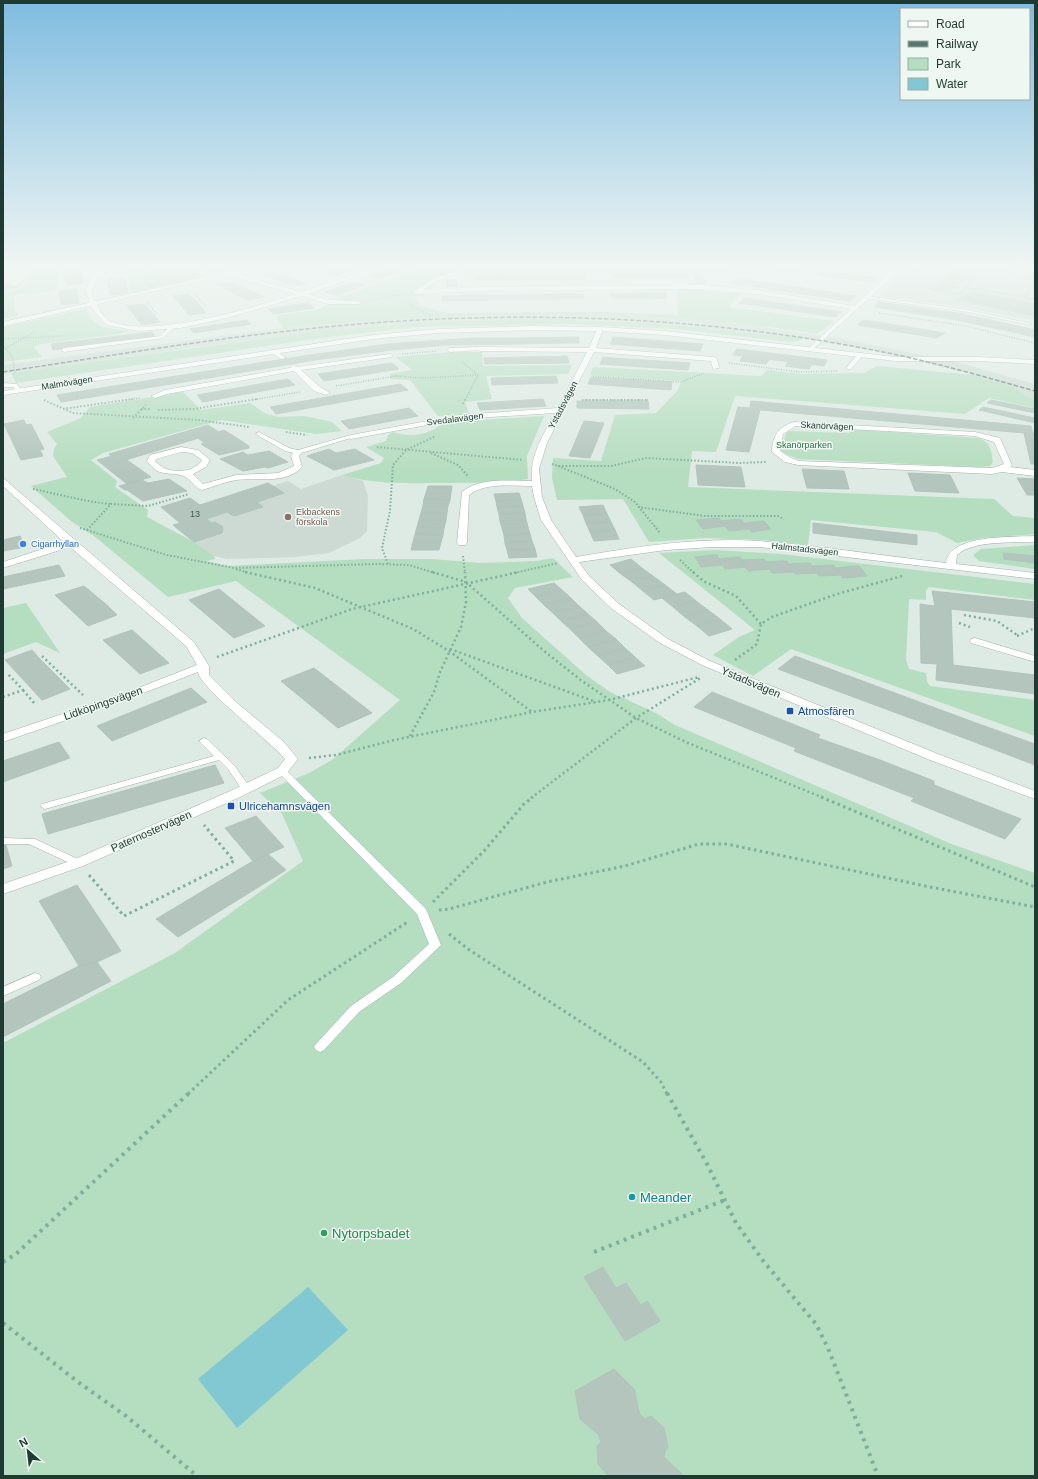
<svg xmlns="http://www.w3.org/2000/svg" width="1038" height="1479" font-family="Helvetica,sans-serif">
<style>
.built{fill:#ccdad3}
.green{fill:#b5ddbf}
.water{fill:#82c8d3}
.building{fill:#b3c5bd;stroke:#b0c4bb}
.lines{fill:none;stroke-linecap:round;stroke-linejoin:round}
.minor-tunnel{stroke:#b8c7c0;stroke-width:6;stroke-dasharray:6 3.5;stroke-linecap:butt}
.service-casing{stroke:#a1b2ab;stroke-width:1}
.minor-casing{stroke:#a1b2ab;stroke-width:1}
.tertiary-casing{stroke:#a1b2ab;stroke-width:1}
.path-far4{stroke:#7daf9e;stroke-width:1.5;stroke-dasharray:1 1.5;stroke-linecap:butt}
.path-far3{stroke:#7daf9e;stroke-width:2;stroke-dasharray:1.5 2;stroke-linecap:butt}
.path-far2{stroke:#7daf9e;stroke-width:2.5;stroke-dasharray:2 3;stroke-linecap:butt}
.path-far1{stroke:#7daf9e;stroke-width:3;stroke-dasharray:2.5 3.5;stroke-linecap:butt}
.path{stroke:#7daf9e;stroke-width:4;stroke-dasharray:3 5;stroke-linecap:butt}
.service{fill:#fff;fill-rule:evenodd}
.minor{fill:#fff;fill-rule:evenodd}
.tertiary{fill:#fff;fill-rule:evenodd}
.rail{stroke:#59766e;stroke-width:1.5;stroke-dasharray:4.5 2;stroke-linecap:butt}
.education-dot{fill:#8d6e63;stroke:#eef7f2;stroke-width:1.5}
.shop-dot{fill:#3f7fe0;stroke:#eef7f2;stroke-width:1.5}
.transit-dot{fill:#1a4fb4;stroke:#eef7f2;stroke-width:1.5}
.culture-dot{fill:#0f9aa8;stroke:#eef7f2;stroke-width:1.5}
.leisure-dot{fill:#2e9e5b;stroke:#eef7f2;stroke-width:1.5}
.labels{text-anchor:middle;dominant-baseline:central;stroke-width:3;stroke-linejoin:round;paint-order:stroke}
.far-street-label{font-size:9px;fill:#1f3a32;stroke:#eef7f2}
.far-park-label{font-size:9px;fill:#277243;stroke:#eef7f2}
.far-education-label{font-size:9px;fill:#785e54;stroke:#eef7f2;text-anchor:start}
.number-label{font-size:9px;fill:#445d55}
.far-shop-label{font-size:9px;fill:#366cbe;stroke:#eef7f2;text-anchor:start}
.street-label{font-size:11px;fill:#1f3a32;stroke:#eef7f2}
.transit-label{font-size:11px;fill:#164399;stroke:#eef7f2;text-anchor:start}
.near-culture-label{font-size:13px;fill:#0d838f;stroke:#eef7f2;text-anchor:start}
.near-leisure-label{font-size:13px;fill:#27864d;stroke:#eef7f2;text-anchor:start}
</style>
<rect width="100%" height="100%" fill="#deeae4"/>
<path class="built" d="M908,268H1035V321L963,307L879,296Z
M529,313L620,315L722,321L844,339L956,362L1035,384V399L1027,397L1017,388L974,375L885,353L845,345L788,336L655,323L601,320H518L384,325L250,340L3,374V365L283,328L401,318Z
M342,475L363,481L368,496L367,531L360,538L329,553L294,557L227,559L214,556L194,542L222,532L223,527L215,522L212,523L206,519L227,512L234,516L263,507L257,502L283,493L272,486L288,481L301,489Z"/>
<path class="green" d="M33,268H65L58,271L57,289L49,292L14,295L15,310L19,316L3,319V295L25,286Z
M153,268H209L140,284L152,289L131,294L128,277L146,275L153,272Z
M420,268H723L726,273L454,274L436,281L431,286L435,290L432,294L415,297L422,306L447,313L607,312L678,315L677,289L741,293L729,307L834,321L817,334C640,306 461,311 283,328L276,316L320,309L336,299Z
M86,309C95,330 108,328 129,331L118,334L41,344L34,347L42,357L3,362V327Z
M545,319L655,323L804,338L799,341L790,342L676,329L571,324L413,327L321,338L16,383L11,373L320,331L432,322Z
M452,352H482L483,366L572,365L568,374L486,376L492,399L465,402L469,414L438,416L410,380L390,379V374L412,370L396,357Z
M877,366L974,375L1017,388L1027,397L1035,399V408L989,398L965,414L735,396L716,452L692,451L688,487L994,499L1013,516L1035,518V534L982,538L957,543L936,532L811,520L808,545L762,540L704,538L649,542L623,499L557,500L552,478L553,458L601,461L615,415L656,413L677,391L682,381L590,375L593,367L761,376L767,370L802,374L864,373Z
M183,392L201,410L250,403L266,414L279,417L304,416L332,422L342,431L316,434L221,420L103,453L91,460L117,481L115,487L148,510L147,517L194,542L214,556L215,559L206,561L228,566L365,559H432L480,563L536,561L553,558L573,577L515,588L508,598L522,618L586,675L610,692L656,713L675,725L954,845L1035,873V1476H3V1043L175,953L303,861L282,814L260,793L309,773L332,760L400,700L236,581L168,597L94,536L71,521L31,486L67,477L53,456L54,449L57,444L47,432L81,418L90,407Z
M544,416L527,456L528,479C501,483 473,483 446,483C411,483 376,485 342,475L381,463L384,458L366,447L386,441L388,435L393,432C404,436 419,436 430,431C436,429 438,425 446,422Z
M849,429L978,438C991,442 991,450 993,462L990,466L978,467L798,459L781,452L786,432L788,431L849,433Z
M1035,545V569L979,561L973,555L981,549Z
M715,550L781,554L1035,584V600L929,587L926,590V600L909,599L906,659L909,669L926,673L927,682L930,686L1035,700V736L791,649L753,676L713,655L739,637L755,630L659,553Z
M26,603L60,653L36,642L3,654V608Z"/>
<path class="water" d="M308,1287L348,1330L237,1428L198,1379Z"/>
<path class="building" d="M126,268H143V271L127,272Z
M213,268H233L216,272L208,269Z
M340,268H359L335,275L324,273Z
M393,268H410L381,278L370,276Z
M757,268H796L805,269L800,273Z
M955,268H974L951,291L934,289Z
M81,270L83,283L67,285L64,271Z
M276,271L306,284L293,286L263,274Z
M821,271L836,272L876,277L873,282L817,275Z
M194,273L203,276L152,288L144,284Z
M646,273L648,278H635L634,274Z
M646,273H657L659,278H648Z
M657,273H670L672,278H659Z
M670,273H686L689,278H672Z
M691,273H700L707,284H697Z
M567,274H585L586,279H569Z
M567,274L569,279H557L556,275Z
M611,274H623L625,278H613Z
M623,274H634L635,278H625Z
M498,275L499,280H487L486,276Z
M498,275H510L511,279L499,280Z
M510,275H522L523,279H511Z
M522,275H534V279H523Z
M534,275H544L545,279H534Z
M544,275H556L557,279H545Z
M475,276H486L487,280H475Z
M125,277L128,293L110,295L107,279Z
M738,278L856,296L850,301L731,283Z
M456,279L457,286L447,287V280Z
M233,282L258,294L264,297L248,300L218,285Z
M354,282L365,285L336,295L325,292Z
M8,284L16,287L3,291V286Z
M76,289L79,303L61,305L59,291Z
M973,292L1035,304V316L958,300Z
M633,293L636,299H624L622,294Z
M633,293H643L646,299H636Z
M643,293H654L657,298L646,299Z
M654,293H665L667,298H657Z
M189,294L203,309L206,313L189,315L173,296Z
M550,294L552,300H541L540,295Z
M550,294H560L562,299L552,300Z
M560,294H571L573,299H562Z
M571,294H583L584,299H573Z
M611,294H622L624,299H613Z
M465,295L466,301H455V296Z
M465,295H476V301H466Z
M476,295H486L487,300L476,301Z
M486,295H497L498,300H487Z
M497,295H508V300H498Z
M508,295H519L520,300H508Z
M519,295H530L531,300H520Z
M530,295H540L541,300H531Z
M443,296H455V301H442Z
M746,298L758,300L841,312L835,317L739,303Z
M878,302L964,314L1035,330V337L957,320L875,307Z
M308,303L314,308L274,314L268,309Z
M145,304L147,307L160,322L142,325L127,306Z
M246,320L251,324L194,333L190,329Z
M863,320L883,323L945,333L937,338L857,325Z
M152,332L155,337L53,350L51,344Z
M579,337V343H565L520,344L519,338Z
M613,337L703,344L700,351L610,344Z
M472,338H519L520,344L447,345L392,350L388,344Z
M388,344L392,350L315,360L310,355Z
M737,349L827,360L824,366L733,355Z
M310,355L315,360L208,378L202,372Z
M567,356L569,363L485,364L484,358Z
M743,356L769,360L766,364L740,361Z
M603,357L611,358L690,363L688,370L600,364Z
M788,362L811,365L809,369L785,366Z
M392,363L399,369L324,381L318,374Z
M202,372L208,378L61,402L57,395Z
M556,376L558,383L492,385L491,378Z
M591,377L672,382L671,390L588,384Z
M288,379L295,385L203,402L197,395Z
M400,384L408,390L276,414L270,407Z
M543,399L546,406L480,410L477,403Z
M991,400L1035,409V413L987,403Z
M577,401H648L649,409L577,408Z
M751,401L1031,426L1033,433L1035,434V464H1031L1024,433L760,410L749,452L726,450L738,407L750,408Z
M983,407L1035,418V423L979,410Z
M409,408L418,416L349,429L341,421Z
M24,420L26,425L31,424L44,449L40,450L43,456L21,460L4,424Z
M584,421L604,423L590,458L569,456Z
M208,425L219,432L119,462L109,454Z
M224,430L249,446V448L219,455L201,444L205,443L199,439Z
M329,449L336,453L355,449L374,460L334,470L307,456Z
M269,451L288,462L268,468L265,467L243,471L220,459L243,452L248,455Z
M112,456L119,462L127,460L151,477L127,484L97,460Z
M696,465L741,467L745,487L698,485Z
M802,469L844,471L849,489L807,488Z
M908,473L950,475L959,493L915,491Z
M1017,478L1035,479V495H1027Z
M169,479L187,491L143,501L127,490H125L119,486L142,480L148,483Z
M268,483L284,493L257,502L263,507L234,516L227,512L206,519L212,523L215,522L223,527L222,533L194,542L173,525L180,523L161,507L190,498L200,505Z
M428,486H452L451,493H426Z
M426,493H451L450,500L424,499Z
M519,493L521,499L496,501L494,494Z
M424,499L450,500L448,506H423Z
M521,499L523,506L497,507L496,501Z
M603,505L607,514L583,515L579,507Z
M423,506H448L447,513H421Z
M523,506L525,513L499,514L497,507Z
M421,513H447L446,520H419Z
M525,513L526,520L500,521L499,514Z
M607,514L611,522L586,523L583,515Z
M719,518L725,526L703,529L696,520Z
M741,519L749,529L729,531L721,521Z
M419,520H446L444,528L417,527Z
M526,520L528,527L502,528L500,521Z
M764,521L771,529L752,532L745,523Z
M611,522L615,530L590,532L586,523Z
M813,523L917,535V545L813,533Z
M417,527L444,528L443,535L415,534Z
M528,527L530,534L504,535L502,528Z
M615,530L619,539L594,541L590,532Z
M415,534L443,535L441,542H413Z
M530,534L532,541L505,543L504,535Z
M20,536L25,547L3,551V540Z
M532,541L535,549L507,550L505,543Z
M413,542H441L439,550H411Z
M535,549L537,557L509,558L507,550Z
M1003,553L1035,556V563L1004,559Z
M714,555H717L722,565L701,567L695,557Z
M737,557H740L746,567L725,569L719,559Z
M631,559L642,568L621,574L610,565Z
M760,559H764L770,569L748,571L742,560Z
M784,561H787L794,572L772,573L766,562Z
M807,563H810L817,573L795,574L789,564Z
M59,565L65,576L3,589V577Z
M830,565H834L841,575L819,576L812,566Z
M855,566H859L867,576L843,578L836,568Z
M642,568L653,576L632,582L621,574Z
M653,576L665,585L643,591L632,582Z
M554,583L562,590L536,597L528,589Z
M665,585L677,594L654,600L643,591Z
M84,586L108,606L117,615L88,626L55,595Z
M219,589L265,626L234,638L189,600Z
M562,590L571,598L544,605L536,597Z
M932,591L1035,602V618L951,609L953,665L1035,675V694L936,680L937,664L921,663L920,604L935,606Z
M685,592L696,601L673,607L662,598Z
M571,598L579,606L553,613L544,605Z
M696,601L708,610L685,617L673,607Z
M579,606L588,614L561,621L553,613Z
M708,610L720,619L697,626L685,617Z
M588,614L597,622L570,629L561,621Z
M720,619L732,629L709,636L697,626Z
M597,622L606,631L579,638L570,629Z
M132,630L140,637L169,663L140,674L103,640Z
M606,631L616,639L588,647L579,638Z
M616,639L625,648L598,656L588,647Z
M625,648L635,657L608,665L598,656Z
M32,650L39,658L70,689L42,700L5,660Z
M795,656L976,723L964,738L778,669Z
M635,657L645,666L617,674L608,665Z
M314,668L372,713L338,728L281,681Z
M191,688L207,702L112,741L97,726Z
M712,692L805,729L820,735L818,738L880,760L934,781V785L1021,819L1005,839L911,801L914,798L794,751L796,748L694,707Z
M976,723L1035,744V765L964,738Z
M59,742L70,758L3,782V761Z
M215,765L224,783L48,834L42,814Z
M256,816L284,847L253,861L225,828Z
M6,845L12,866L3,869V846Z
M268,854L286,870L178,937L156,919L253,861Z
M77,885L121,951L97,962L79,966L39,901Z
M97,962L111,981L3,1037V1004L79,966Z
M603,1267L616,1288L626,1283L641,1305L647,1301L660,1321L625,1341L584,1277Z
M614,1369L634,1389L640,1415L645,1419L651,1416L664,1428L668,1447L665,1451L664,1457L684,1476H608L598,1464L597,1446L601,1442L598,1434L580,1419L575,1391Z"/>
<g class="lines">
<path class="minor-tunnel" d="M283,358L290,364"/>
<g class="service-casing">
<path id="service" d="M867,296L968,310L1032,324L1030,325L968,312L865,298Z
M170,326L174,327L163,338L64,352L61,350L64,348L161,336Z
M480,347L482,348V350L450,352L447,350L450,348Z
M859,353L864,354L851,369H847V367Z
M3,383L17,384L21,390L18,392L13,387H3Z
M259,432L289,448L298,450L351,435L354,437L298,454L285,451L257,435L256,434Z
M204,738L207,739L234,765L251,789L249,791H243L228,769L219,760L45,809L40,806L42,804L214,756L199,741Z
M282,768L285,769L426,909L441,945L401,983L359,1012L324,1050L320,1052L316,1050L314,1047L316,1044L351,1006L393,977L429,944L417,914L279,773L277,771Z
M3,838L35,839L82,861L83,863L82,865H74L29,844H3Z
M35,973L39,974L41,977L39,980L3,996V987Z"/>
</g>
<g class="minor-casing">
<path id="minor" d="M101,268H107L96,280L92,290C92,299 103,319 112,322C155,338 252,308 295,294L228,275L230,272L301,292L373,268H381L308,294L328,300L358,301L361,303L360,304H328L302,296L227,318L180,328L139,331L106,325L91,307L86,290L91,279Z
M463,268H471L437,281L423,290L482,287L699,285L757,290L854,306L889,274L843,270L840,268L892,271L896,268H902L811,351L808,349L809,348L851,309L757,294L699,289L482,291L416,294L413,292L433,279Z
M600,327L603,329L596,348L714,357L717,359L719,368L713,369L711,361L594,352L547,443L539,469L542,497L551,520L576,557C635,547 698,537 759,541C822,546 884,556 946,563C948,534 1014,537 1035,536V542C1014,543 973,540 957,555L956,564L1035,573V579L759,547H713L666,550L579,562L589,576L619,604L668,639L710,661L938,754L1035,791V799L930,760L702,665L660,643L611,608L582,580L541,520L534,497L532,486C514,486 485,482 469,495L467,543L465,545H459L457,543L462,492C480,477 510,481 532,481C529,456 544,434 555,413L460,419L351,439L347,437L351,435L460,415L558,408L587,352L480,351L477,349L480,347L589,348L597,329Z
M271,350H275L286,358L281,359L271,352Z
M390,354L393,356L392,357L301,370L320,387L330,393L326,395L314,391L294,371L167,394L155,398L151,396L165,390L290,368L293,365L297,367Z
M794,422L975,432L1000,438L1012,465L1010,467L1035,470V476L1002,472L992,474L798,465L785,462L772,452C772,436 779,426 794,422ZM795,426L975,436L994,442L1004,464L992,468L799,461L791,458L780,451L783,434Z
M181,447L198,450L210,460L206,467L193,474L203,484L236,475L278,473L294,466L291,456L295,450H298L302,452L299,456L302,467C286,485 257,477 236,480C224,482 213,487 202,490C195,488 191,479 184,476C168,471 159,478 147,461L150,455ZM181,452L192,453L202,460C193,475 165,474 155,461L156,459Z
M3,478L194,642L209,666V675L236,702L284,742L298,759L286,774L238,798L83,866L3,894V884L73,860L228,792L278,768L285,759C271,742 200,688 198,672L141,694L3,742V734L133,690L197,665L186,646L70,547L3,568V562L64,542L3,486Z
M975,638L1035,656V662L971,643L970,641L971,639Z"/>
</g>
<g class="tertiary-casing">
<path id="tertiary" d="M246,268H255L3,326V322Z
M534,326L600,327L665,331L896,357H977L1035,360V364L977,361H896L665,335L600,331L534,330L438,333L373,339L3,395V391L373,335L438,329Z"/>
</g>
<path class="path-far4" d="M713,268H726L729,276
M1020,268L1035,269
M973,269L980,270
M480,270L509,268
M912,270L927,268
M980,270C1000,271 1019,270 1035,283L1025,297L966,288Z
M956,287L966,288
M928,288L947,294
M3,294L19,286L34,268
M195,294L206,307
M948,294L962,293L966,288
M1025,297L1035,299
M371,300L403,294
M409,302L411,306L432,316
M148,303L157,315
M879,313L965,326L1035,343
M3,339L62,336
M3,345L12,357L15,373
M3,350L36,331
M402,354L437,351
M462,362L478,375L465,400
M729,363L800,372L837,371
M593,376L681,382L704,373
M336,386L396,376L421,378L478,375
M126,400L141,398
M252,400L300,392
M582,400H648"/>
<path class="path-far3" d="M44,400L73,413L198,420L249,427
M582,400H648
M463,404L465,399
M63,409L133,399
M141,409H151
M158,410L193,409L257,399
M133,418L146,405
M286,432L307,435
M377,447L523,460
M431,453L458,465L468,476
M552,464L558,466H611L646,458L739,463L767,462
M558,466L615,489L635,502L660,533
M33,489C59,494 85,502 111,504
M638,507L705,516H778L784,519
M80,528L167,555L234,568L378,564L409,565L435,573
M87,530L111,504L148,506L189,494
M463,556L465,573
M680,560L694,573
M388,564L382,548L390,511L393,465L406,450L436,436
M236,569L249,573
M514,573L558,563"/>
<path class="path-far2" d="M245,572L315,588L413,629L449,651L532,712
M432,572L466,582L544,651L582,681L636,718L688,743L824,798
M693,572L703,581L736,596L761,624
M964,615L997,621L1017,635
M959,623L970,627
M1017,636L1035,628
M450,649L596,702
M42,656L83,695
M217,657L352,609L519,572
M735,660L757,644L761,624L772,617L837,594L902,576
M23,690L35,704
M3,697L23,690L7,673
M410,736L434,692L440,672L461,627L466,602L465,572
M309,758L336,755L394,740L532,712L609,700L699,677
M531,798L636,718L702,677"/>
<path class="path-far1" d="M821,797L1035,887
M89,875L124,916L234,861L204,825
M433,902L484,851L524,804L533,797
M439,910L449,909L547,882L625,866L699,844H727L930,887L1035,907
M449,934L468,949L643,1062L661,1082L667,1094
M188,1094L288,1000L409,921"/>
<path class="path" d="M667,1093L707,1164L736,1223L764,1262L816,1324L828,1348L878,1476
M594,1252L725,1200
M3,1262L16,1254L189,1093
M3,1323L78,1382L126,1416L197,1476"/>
<use href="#service" class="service"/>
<use href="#minor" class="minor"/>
<use href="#tertiary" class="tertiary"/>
<path class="rail" d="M3,372C141,351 279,327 419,320C574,312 730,321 883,352C934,362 985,377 1035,391"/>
</g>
<linearGradient id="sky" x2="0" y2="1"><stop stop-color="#7fbce0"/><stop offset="0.56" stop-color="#f0f6f3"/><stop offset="1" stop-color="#f0f6f3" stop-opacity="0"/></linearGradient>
<rect width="1038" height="475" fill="url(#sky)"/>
<circle class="education-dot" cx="288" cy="517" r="4"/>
<circle class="shop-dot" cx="23" cy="544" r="4"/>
<g class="transit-dot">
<rect x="786" y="707" width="8" height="8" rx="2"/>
<rect x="227" y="802" width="8" height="8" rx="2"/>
</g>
<circle class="culture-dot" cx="632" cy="1197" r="4"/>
<circle class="leisure-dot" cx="324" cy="1233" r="4"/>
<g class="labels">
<g class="far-street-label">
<text transform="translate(67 383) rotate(-9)">Malmövägen</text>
<text transform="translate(563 405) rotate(-62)">Ystadsvägen</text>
<text transform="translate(455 419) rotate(-7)">Svedalavägen</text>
<text transform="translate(827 426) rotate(3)">Skanörvägen</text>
<text transform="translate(805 549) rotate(6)">Halmstadsvägen</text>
</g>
<g class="far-park-label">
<text x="804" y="445">Skanörparken</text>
</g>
<g class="far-education-label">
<text x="296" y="512">Ekbackens<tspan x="296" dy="10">förskola</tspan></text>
</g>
<g class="number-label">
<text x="195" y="514">13</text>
</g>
<g class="far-shop-label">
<text x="31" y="544">Cigarrhyllan</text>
</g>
<g class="street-label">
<text transform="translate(751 682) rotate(23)">Ystadsvägen</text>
<text transform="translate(103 703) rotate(-19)">Lidköpingsvägen</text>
<text transform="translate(151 831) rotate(-24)">Paternostervägen</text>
</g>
<g class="transit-label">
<text x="798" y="711">Atmosfären</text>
<text x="239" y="806">Ulricehamnsvägen</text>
</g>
<g class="near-culture-label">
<text x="640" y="1197">Meander</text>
</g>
<g class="near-leisure-label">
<text x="332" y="1233">Nytorpsbadet</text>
</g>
</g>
<rect width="1038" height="1479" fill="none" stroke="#1f3a32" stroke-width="8"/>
<rect x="900" y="8" width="130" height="92" fill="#eef7f2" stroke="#9baba5"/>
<rect x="908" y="21" width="20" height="6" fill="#ffffff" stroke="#9baba5"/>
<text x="936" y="28" font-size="12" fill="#1f3a32">Road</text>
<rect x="908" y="41" width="20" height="6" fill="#59766e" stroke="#9baba5"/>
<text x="936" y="48" font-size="12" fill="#1f3a32">Railway</text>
<rect x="908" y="58" width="20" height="12" fill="#b5ddbf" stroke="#9baba5"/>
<text x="936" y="68" font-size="12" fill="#1f3a32">Park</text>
<rect x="908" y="78" width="20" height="12" fill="#82c8d3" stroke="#9baba5"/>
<text x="936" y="88" font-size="12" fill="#1f3a32">Water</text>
<g transform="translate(28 1451) rotate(332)" stroke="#eef7f2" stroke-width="3" paint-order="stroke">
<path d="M0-3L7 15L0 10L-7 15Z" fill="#1f3a32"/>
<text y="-6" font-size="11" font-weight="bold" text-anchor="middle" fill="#1f3a32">N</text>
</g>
</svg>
